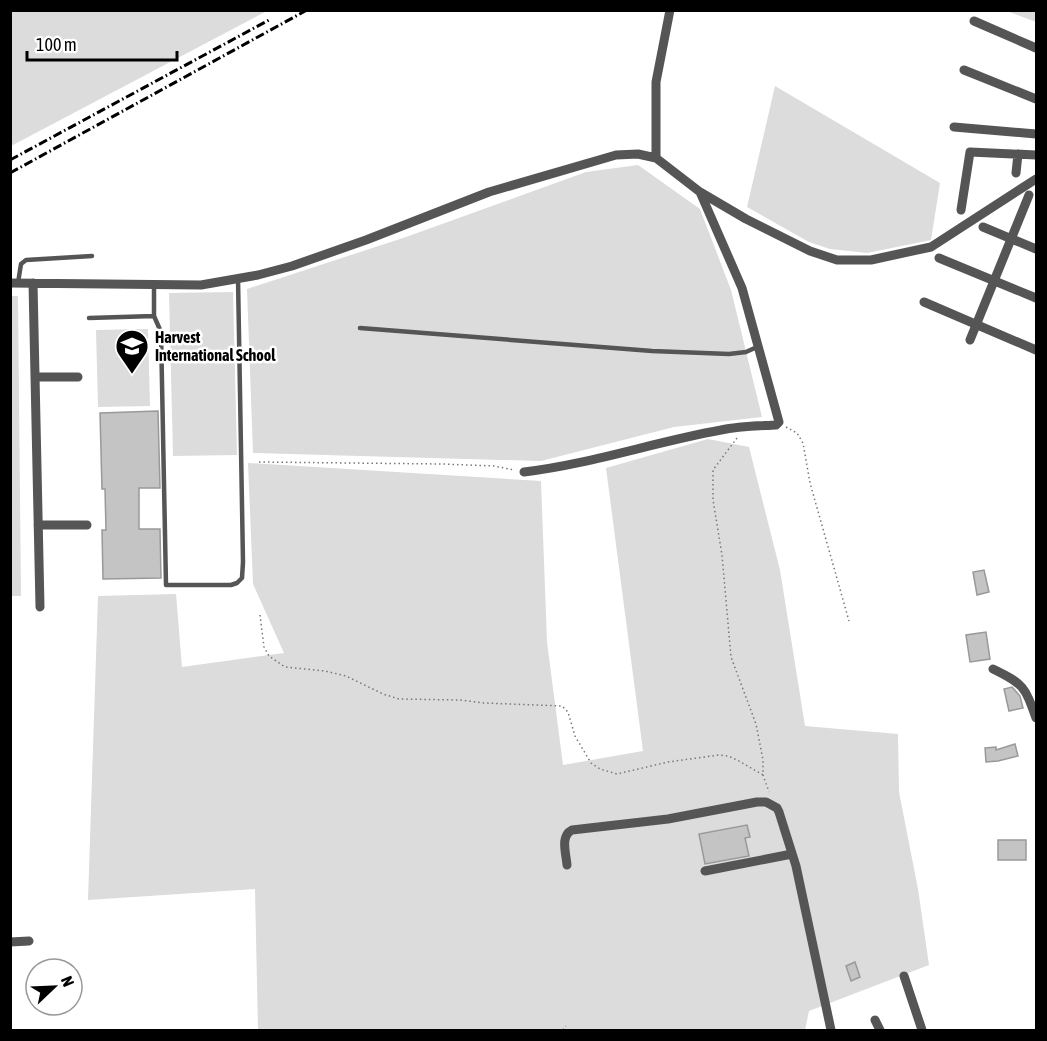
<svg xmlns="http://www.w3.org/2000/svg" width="1047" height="1041" font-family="'Asap Condensed',sans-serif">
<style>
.green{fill:#dcdcdc}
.building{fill:#c4c4c4;stroke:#999;stroke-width:1.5}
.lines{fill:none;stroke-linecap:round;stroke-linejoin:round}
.path{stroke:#777;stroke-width:1.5;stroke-dasharray:1.5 3;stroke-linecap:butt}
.lane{stroke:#555;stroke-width:4.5}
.street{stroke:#555;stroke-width:9}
.rail{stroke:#000;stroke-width:3;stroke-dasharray:9 3 1.5 3;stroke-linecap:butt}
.labels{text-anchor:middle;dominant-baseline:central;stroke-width:5;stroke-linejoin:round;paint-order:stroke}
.poi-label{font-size:16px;font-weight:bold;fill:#000;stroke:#fff;text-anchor:start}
</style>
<rect width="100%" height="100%" fill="#fff"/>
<path class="green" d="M11,10H267V11L11,146Z
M1007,11H1036V22Z
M775,86L940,183L931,240L867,253L830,249L809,242L747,207Z
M638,165L700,209L731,290L762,417L674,427L541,461L253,453L247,289L406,237L586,172Z
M233,292L237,455L173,456L169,293Z
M11,296H18L21,596H10Z
M148,329L150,406L98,407L96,330Z
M708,439L749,447L780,570L805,726L898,734L899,792L918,889L929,965L809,1011L805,1030H258L255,889L88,900L98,596L176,594L182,667L284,653L253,584L248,463L541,481L547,642L563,765L643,751L606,468Z"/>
<path class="building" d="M158,411L160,488H139V529H160L161,578L103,579L102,530H106L105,489H102L100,413Z
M984,570L989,592L977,595L973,572Z
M986,632L990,659L970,662L966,635Z
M1012,687L1020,696L1023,708L1009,711L1004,689Z
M1015,744L1018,756L998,761L986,762L985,748L996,747V750Z
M747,825L750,837L745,838L749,856L705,864L699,834Z
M998,840H1026V860H998Z
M855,962L860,977L851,981L846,966Z"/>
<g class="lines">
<path class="path" d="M786,427L797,433L803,443L810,483L849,621
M737,438L713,470V500L722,555L731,657L756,724L763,760V775L769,792
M259,462L442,464L494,466L514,470
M260,615L264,647L269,656L285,667L325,671L346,676L383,694L399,699L460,700L484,703L562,706L568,712L575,736L591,763L600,769L617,774L668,762L719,755L728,756L737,760L763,775
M563,1030L566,1026"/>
<path class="lane" d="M18,283L21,264L26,260L92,256
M154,285V316L161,332L166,585H231L237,583L242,578L243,562L238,278
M89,318L154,316
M360,328L652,351L729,354L746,352L757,347"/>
<path class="street" d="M974,21L1036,48
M964,70L1036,99
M954,127L1036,134
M656,158V82L670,10
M1016,173L1018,154
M961,210L970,152L1036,155
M983,227L1036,249
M939,258L1036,298
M10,283L201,285L258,275L292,266L366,240L489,192L616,155L638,154L656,158L700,192L746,219L810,251L837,260H871L931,247L1036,179
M33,283L40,607
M924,302L1036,350
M970,340L1029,195
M35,377H78
M524,472C591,464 654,442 721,430C739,426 758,426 776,425L779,422L742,288L700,192
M38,525H87
M993,669C1024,684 1025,687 1036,718
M567,865C566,853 560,836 572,830L668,819L757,802H766L777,808L779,812L796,866L831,1030
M705,871L792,854
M10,942L29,941
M904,976L922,1030
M875,1020L880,1030"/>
<path class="rail" d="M10,160L269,20
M10,173L307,10"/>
</g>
<defs>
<g id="school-pin" transform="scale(1.725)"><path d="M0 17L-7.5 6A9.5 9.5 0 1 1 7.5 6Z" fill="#000" stroke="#fff"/><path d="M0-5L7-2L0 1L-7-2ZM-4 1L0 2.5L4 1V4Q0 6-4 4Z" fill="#fff"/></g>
</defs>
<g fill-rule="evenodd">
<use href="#school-pin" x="132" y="346"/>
</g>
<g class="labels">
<g class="poi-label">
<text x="155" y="337">Harvest<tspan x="155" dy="18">International School</tspan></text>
</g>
</g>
<rect width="1047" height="1041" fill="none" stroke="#000000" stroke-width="24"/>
<g transform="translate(54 987) rotate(67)"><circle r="28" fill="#ffffff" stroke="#999999" stroke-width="1.5"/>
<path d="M0-4.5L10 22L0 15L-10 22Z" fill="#000000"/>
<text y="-9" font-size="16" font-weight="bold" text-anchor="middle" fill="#000000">N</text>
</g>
<path d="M27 51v9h150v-9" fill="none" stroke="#000000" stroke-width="3"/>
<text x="36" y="51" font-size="18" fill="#000000" stroke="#ffffff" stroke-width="4.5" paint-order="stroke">100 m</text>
</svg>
